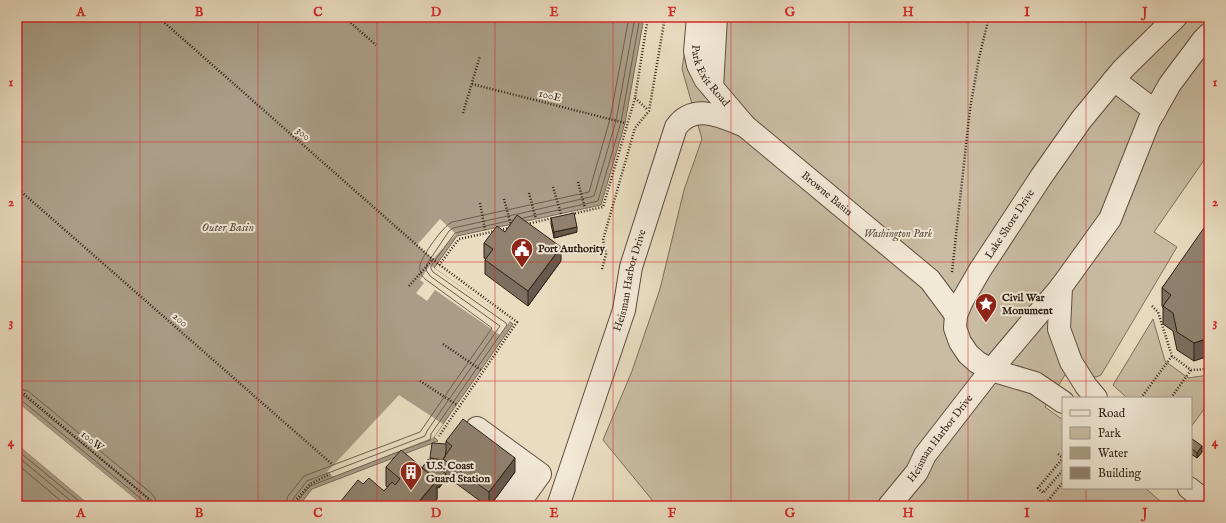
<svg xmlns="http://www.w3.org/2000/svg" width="1226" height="523" font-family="'IM FELL English',serif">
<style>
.green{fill:#c9bca3;stroke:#7c6e5c}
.water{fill:#aa9c86;stroke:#796a59}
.pier{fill:#e9dcc0}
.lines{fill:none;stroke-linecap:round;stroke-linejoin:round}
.shore{stroke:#6c5e4e;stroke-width:1}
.minor-casing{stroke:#5e4e40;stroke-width:24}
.path{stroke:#2f1f15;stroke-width:2.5;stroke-dasharray:1 2;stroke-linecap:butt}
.minor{stroke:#f1e8d6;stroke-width:22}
.wall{fill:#7c6f5f;stroke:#2f1f15;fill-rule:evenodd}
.shaded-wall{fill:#655a4d;stroke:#2f1f15}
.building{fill:#90816e;stroke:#2f1f15}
.grid{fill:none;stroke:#d62828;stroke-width:1;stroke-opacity:0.55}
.labels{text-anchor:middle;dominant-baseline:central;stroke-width:4;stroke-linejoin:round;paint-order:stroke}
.street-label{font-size:11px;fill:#2f1f15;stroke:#f1e8d6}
.park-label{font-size:11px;font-style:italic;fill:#5d4e40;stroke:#f1e8d6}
.poi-label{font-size:11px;font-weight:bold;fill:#2f1f15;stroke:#f1e8d6;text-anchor:start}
.water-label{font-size:12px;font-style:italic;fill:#5a4b3d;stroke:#f1e8d6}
.neatline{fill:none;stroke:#d62828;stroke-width:1.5}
.grid-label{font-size:13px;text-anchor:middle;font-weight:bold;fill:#d62828}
</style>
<rect width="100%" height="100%" fill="#e9dcc0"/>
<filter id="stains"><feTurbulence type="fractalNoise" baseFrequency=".005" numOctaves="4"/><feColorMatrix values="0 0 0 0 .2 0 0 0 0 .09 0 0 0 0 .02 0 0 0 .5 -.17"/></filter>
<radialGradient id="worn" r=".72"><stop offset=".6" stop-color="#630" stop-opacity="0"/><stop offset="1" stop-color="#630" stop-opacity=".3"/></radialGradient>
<path class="green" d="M690,17H1209V153L1154,232L1177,247L1101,375L1096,377H1092L1078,354L1045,407L1063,420V488H1145L1166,506H657L603,440L632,371L660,289L684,190L702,139L682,69Z
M1153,319L1165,361L1188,378L1209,375V402L1191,427V398H1127L1113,385Z"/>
<path class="water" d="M17,17H644L625,123L601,205L457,236L434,268L513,324L434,437L438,441L312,489L299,506H144L17,402Z
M17,444L91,506H17Z"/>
<path class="pier" d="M440,219L456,234L433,259L417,245Z
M430,265L510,321L500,335L435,290L427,301L416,293L424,283L420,280Z
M399,395L443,424L434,437L334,477L327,472Z
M17,402L144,506H140L17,404Z
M17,442L92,504L93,506H91L17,444Z
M1196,459L1209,470V506H1170L1180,488H1191V468Z"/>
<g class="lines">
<path class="shore" d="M518,214L594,196L616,121L635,17
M523,218L598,201L621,122L640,17
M17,388L28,391L151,493L155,498L157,506
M17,394L24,396L147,497L150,502L151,506
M17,399L21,400L144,501L146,506
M17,450L85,506
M403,450L430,440L431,434L507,325L506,323L433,272L431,269V266L455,233L512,220
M17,456L77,506
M17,464L67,506
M285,506L288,496L304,476L420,432L492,328L425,279C421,275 419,271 420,265C422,256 443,226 452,222L589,192L610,119L629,17
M291,506L293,499L307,481L425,436L427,431L500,326L430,276L426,270L427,264L449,231L453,228L517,214
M296,506L297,502L310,486L398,452"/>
<g class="minor-casing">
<g id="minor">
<path id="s1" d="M698,17L695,51L698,65L705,79L745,126L930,280L956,315"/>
<path d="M1114,80L1155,111"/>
<path d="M712,87L716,17"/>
<path d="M1061,287L1059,329L1071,362L1086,386L1096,398"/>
<path id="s2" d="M1063,402L1035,383L991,370L977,362L968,354L960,342L955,328L956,315L962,301L980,270L1041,177L1081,120L1123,69L1176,17"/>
<path d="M1189,488L1209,504"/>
<path d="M490,506L515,472L470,439L477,428L540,474L517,506"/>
<path id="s3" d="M558,506L624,310L631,267L676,127C694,102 722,117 745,126"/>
<path id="s4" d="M889,506L917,472L925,455L991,370L1061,287L1110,219L1149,121L1170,84L1203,40L1209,34"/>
</g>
</g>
<path class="path" d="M158,17L437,263L517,322L439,436
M344,17L376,45
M472,84L625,123
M635,98L648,110
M463,113L480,56
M578,182L585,208
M553,187L561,214
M17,188L333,465
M529,193L536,219
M504,199L511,225
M480,203L485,230
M572,214L603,207L635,98L648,17
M527,224L553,218
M439,265L459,239L510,228
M602,269L606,254L603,240L635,128L649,111L665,17
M952,272L970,109L979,58L989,17
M409,286L433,259
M1152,306L1158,312L1172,356L1191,370L1209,369
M443,344L481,370
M420,381L457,405
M17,388L157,506
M1141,398L1172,356
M1171,398L1191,370
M1058,454L1063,458L1038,488L1043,493L1063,470
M291,506L310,484L330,474
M1047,506V502L1063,482"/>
<use href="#minor" class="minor"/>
</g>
<path class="wall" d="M551,218L577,232L554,238L551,224Z
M1209,228L1194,361L1177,350L1173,331L1163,324V308L1162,306V288Z
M505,232L561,261L528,306L485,274V260L486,259L484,258V243Z
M1191,438L1202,452L1197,458L1191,454Z
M446,441L515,472L490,506H487L446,476V479L439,488L437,487V499L431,506L363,484L384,491L388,487L386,486V467L422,468L430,461V458L446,444ZM434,464L443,466V472Z"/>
<path class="shaded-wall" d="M577,227V232L554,238V232Z
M561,247V261L528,306V291Z
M1209,338V356L1194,361V343Z
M1202,446V452L1197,458V453Z
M515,458V472L490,506H489V492Z
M446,474V479L439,488V483Z
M437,480V499L431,506H416Z"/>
<path class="building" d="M574,213L577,227L554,232L551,218Z
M517,215L561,247L528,291L485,260L493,249L484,243L497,226L505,232Z
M1206,225L1209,228V338L1194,343L1177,332L1173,313L1163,306L1171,295L1162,288Z
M463,419L515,458L489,492L443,459L452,446L446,441Z
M1191,438L1202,446L1197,453L1191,448Z
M432,443L446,444V450L445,457L443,459V460L430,458Z
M401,450L437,480L416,505L417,506H337L358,480L363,484L369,478L384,491L392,482L395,485L400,479L386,467Z
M428,459L446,474L439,483L437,482V480L422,468Z"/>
<path class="grid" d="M140,17V506M258,17V506M377,17V506M495,17V506M613,17V506M731,17V506M849,17V506M968,17V506M1086,17V398M17,142H1209M17,262H1209M17,381H1209M1086,488V506"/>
<defs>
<g id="civic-pin" transform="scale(1.15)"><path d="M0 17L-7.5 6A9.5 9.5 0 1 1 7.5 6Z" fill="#8f2418" stroke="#f1e8d6"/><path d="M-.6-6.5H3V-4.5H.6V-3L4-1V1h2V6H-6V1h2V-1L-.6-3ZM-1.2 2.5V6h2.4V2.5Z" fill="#fff"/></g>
<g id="sight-pin" transform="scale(1.15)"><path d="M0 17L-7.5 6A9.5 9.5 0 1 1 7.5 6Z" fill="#8f2418" stroke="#f1e8d6"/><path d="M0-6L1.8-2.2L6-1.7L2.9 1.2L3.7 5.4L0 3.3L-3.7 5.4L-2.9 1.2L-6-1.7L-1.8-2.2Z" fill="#fff"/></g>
<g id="building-pin" transform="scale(1.15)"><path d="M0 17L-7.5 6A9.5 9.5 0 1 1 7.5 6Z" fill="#8f2418" stroke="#f1e8d6"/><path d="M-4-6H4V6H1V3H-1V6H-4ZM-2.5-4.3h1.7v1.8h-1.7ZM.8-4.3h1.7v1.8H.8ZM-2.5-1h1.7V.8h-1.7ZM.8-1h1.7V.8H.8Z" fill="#fff"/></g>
</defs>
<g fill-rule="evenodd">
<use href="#civic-pin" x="522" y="249"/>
<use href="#sight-pin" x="986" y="304"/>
<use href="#building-pin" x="411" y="472"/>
</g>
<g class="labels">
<g class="street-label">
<text stroke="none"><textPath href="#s1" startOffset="63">Park Exit Road</textPath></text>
<text transform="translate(550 96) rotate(14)">100E</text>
<text transform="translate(303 134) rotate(41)">300</text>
<text stroke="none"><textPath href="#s1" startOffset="232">Browne Basin</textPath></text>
<text stroke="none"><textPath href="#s2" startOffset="256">Lake Shore Drive</textPath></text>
<text stroke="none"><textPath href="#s3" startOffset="237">Heisman Harbor Drive</textPath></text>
<text transform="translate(180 320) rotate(41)">200</text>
<text stroke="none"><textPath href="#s4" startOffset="85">Heisman Harbor Drive</textPath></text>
<text transform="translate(92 441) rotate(40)">100W</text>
</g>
<g class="park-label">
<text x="898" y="234">Washington Park</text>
</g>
<g class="poi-label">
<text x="538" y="249">Port Authority</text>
<text x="1002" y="298">Civil War<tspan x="1002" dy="13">Monument</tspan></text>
<text x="426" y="466">U.S. Coast<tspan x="426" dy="13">Guard Station</tspan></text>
</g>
<g class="water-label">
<text x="228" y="227">Outer Basin</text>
</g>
</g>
<rect width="1226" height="523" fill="none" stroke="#e9dcc0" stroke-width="44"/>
<rect x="1062" y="397" width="130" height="92" fill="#f1e8d6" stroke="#a39889"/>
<rect x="1070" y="410" width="20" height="6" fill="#f1e8d6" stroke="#a39889"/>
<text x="1098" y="417" font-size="12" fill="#2f1f15">Road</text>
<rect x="1070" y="427" width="20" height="12" fill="#c9bca3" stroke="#a39889"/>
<text x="1098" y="437" font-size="12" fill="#2f1f15">Park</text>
<rect x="1070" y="447" width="20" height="12" fill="#aa9c86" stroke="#a39889"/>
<text x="1098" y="457" font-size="12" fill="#2f1f15">Water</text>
<rect x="1070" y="467" width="20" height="12" fill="#90816e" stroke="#a39889"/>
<text x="1098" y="477" font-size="12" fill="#2f1f15">Building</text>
<rect x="22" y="22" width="1182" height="479" class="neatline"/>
<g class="grid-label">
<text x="81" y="16">A</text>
<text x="199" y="16">B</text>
<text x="318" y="16">C</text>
<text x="436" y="16">D</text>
<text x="554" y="16">E</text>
<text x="672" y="16">F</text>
<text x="790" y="16">G</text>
<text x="908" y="16">H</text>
<text x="1027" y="16">I</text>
<text x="1145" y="16">J</text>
<text x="11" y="86">1</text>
<text x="1215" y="86">1</text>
<text x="11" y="206">2</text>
<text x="1215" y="206">2</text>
<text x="11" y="326">3</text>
<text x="1215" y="326">3</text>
<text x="11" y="446">4</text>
<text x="1215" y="446">4</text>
<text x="81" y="517">A</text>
<text x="199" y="517">B</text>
<text x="318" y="517">C</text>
<text x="436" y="517">D</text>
<text x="554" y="517">E</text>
<text x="672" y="517">F</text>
<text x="790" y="517">G</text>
<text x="908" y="517">H</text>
<text x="1027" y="517">I</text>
<text x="1145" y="517">J</text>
</g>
<rect width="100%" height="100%" filter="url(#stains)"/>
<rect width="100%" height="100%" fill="url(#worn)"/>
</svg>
